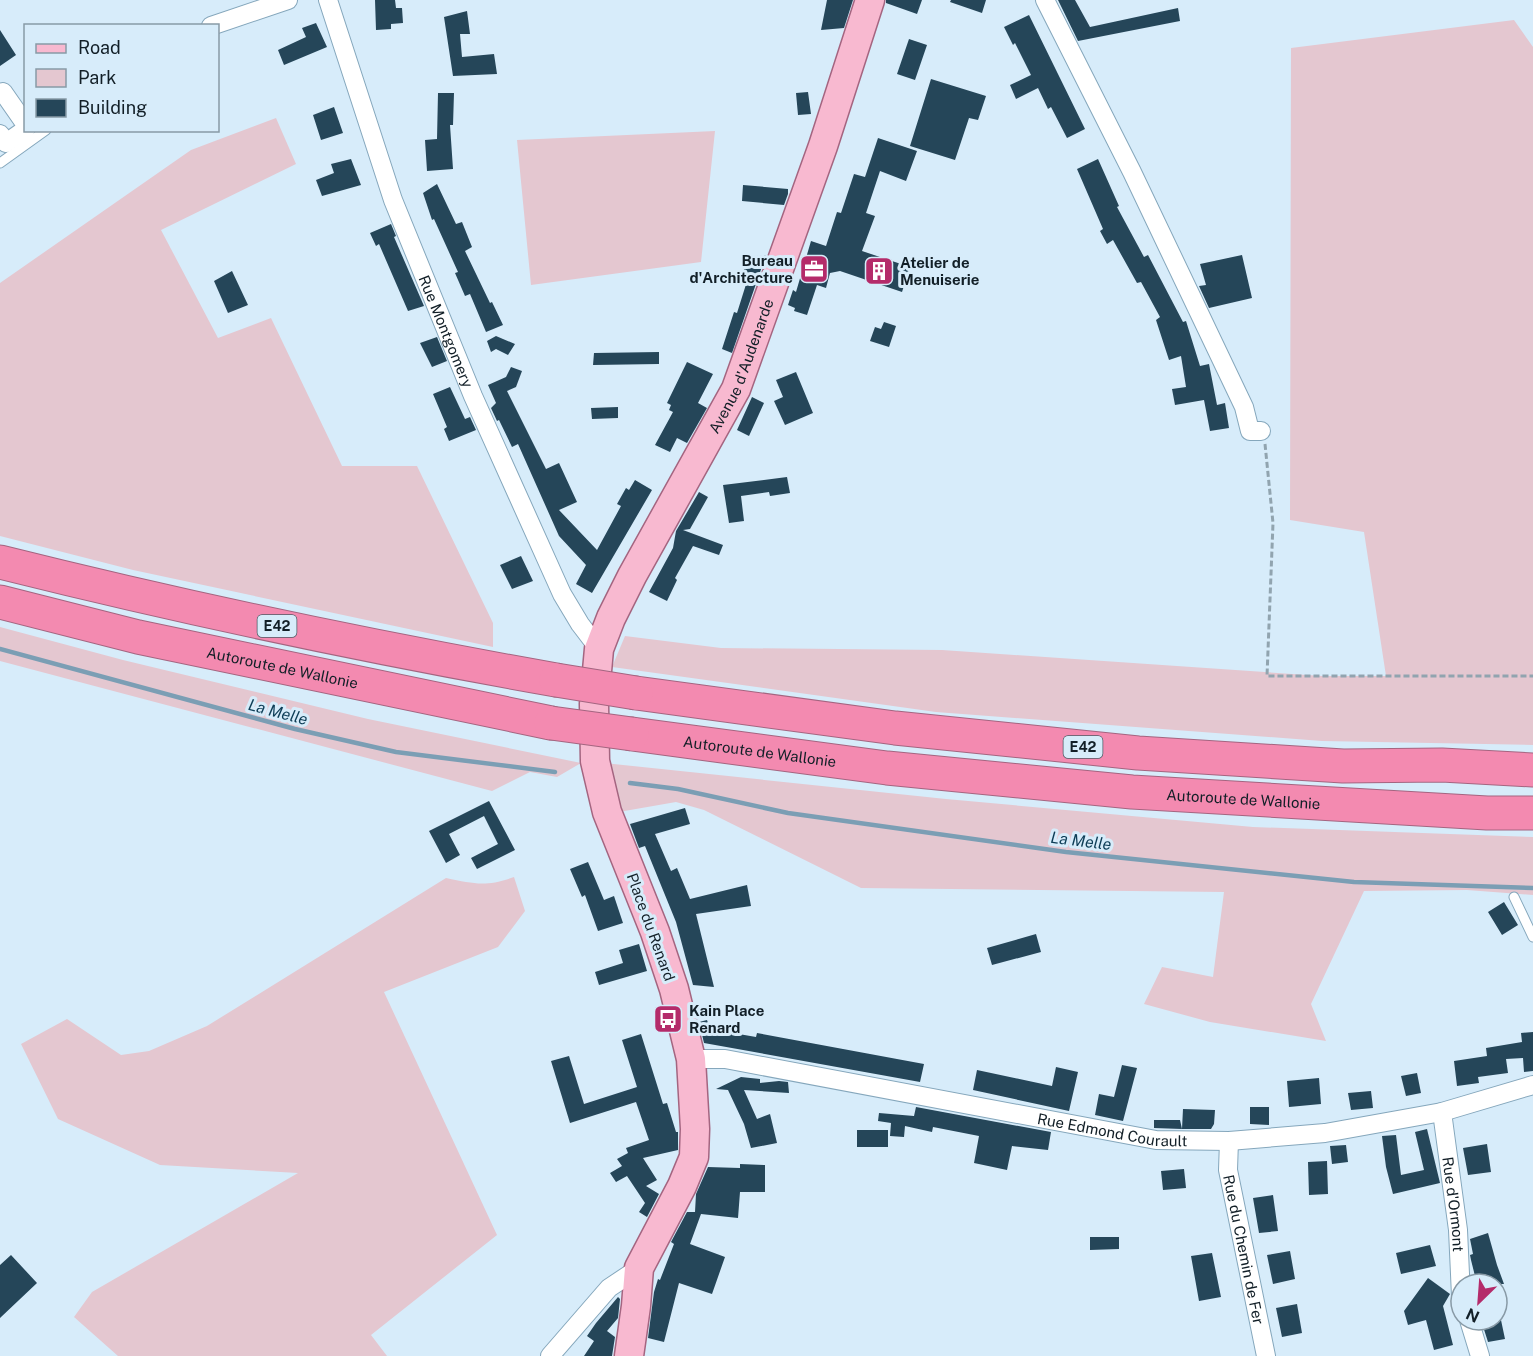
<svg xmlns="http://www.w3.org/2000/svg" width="1533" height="1356" font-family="'Public Sans',sans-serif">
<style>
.green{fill:#e4c7d0}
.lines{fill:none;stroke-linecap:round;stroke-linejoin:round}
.stream{stroke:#7b9eb4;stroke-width:4.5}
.building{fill:#254659}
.service-casing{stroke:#85a7bc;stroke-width:11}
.minor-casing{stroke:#85a7bc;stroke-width:20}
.primary-casing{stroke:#a46580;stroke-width:31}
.motorway-casing{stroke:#a46580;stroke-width:35}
.path{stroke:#91a4af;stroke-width:3;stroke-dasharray:6 3;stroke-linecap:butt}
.service{stroke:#fff;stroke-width:9}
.minor{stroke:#fff;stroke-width:18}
.primary{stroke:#f8b9d0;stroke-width:28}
.motorway{stroke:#f38ab0;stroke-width:33}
.motorway-bridge-casing{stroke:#a46580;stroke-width:35;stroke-linecap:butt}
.motorway-bridge{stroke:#f38ab0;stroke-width:33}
.labels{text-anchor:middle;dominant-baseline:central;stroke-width:6;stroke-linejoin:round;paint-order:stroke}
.shield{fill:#d7ecfa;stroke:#4d5c66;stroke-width:1.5}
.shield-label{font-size:14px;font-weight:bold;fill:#121f27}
.poi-label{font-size:15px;font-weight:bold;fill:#121f27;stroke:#d7ecfa;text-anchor:start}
.street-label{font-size:15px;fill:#121f27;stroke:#d7ecfa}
.water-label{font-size:16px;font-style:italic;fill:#0e3d56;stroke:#d7ecfa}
</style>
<rect width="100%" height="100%" fill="#d7ecfa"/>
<path class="green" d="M1514,20L1533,47V745L1322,741L936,712L612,667L625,636L721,648L942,650L1322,676H1386L1364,532L1290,520L1291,48Z
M276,118L296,164L161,230L218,338L271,318L342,466H417L493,623V647L133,570L0,536V283L191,150Z
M715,131L701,262L531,285L517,140Z
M0,627L123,660L368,719L581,763L557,777L530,772L492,791L0,661Z
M604,763L946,799L1253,827L1533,837V895L1467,890L1364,891L1311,1004L1326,1041L1210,1022L1144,1004L1162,967L1213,977L1224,892L861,888L704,810L676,802L613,813Z
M514,877L525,911L498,947L384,992L497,1235L371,1335L387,1356H118L74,1317L92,1292L298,1173L160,1165L58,1119L21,1044L67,1019L121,1055L149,1051L207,1026L446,878C475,884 486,887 514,877Z"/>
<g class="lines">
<path class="stream" d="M0,649L295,729L396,752L555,772
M630,783L678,789L788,813L1066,852L1354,882L1533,888"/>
</g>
<path class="building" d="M375,0H395L396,8H402L403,23L391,24V29L376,30Z
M827,0H853L844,28L821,30Z
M886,0H922L917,14L886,3Z
M951,0H986L982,13L950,2Z
M1058,0H1075L1090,27L1178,8L1180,21L1078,41Z
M467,11L470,34H460L462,57L494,54L497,74L453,76L444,17Z
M1029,15L1085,129L1067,138L1051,107L1048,109L1038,88L1016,99L1010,85L1031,75L1015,43L1013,45L1004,27Z
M316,23L327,47L284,65L278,50L306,37L302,28Z
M0,30L16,55L0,66Z
M909,39L927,45L915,80L897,74Z
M931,79L986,96L978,120L969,118L955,160L910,146Z
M808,92L811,114L798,115L796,93Z
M438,93H454L453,125H450L453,169L427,171L425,140L437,139Z
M334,107L343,133L321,140L313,115Z
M878,138L917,151L906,181L880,171L866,213L875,216L862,251L910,267L902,292L840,271L830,273L826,288L817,285L807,315L794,311L795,308L788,305L793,290L796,292L811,241L826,246L837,212L841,213L854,174L865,177Z
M351,159L361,185L322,196L316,180L334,173L331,164Z
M1098,159L1119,206L1117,207L1144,257L1148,255L1183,322L1186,321L1200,366L1209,364L1217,405L1225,403L1229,428L1210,431L1204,400L1175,405L1172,389L1186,387L1181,356L1169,360L1156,320L1160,317L1141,282L1137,283L1113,240L1107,244L1100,231L1103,229L1077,169Z
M437,184L456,224L462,222L472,247L465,251L490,303L492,302L503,325L486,332L470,294L465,296L455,273L458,272L434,219L432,220L423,193Z
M743,185L788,189V194L784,205L742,201Z
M391,224L396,236L394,237L424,306L408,311L379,244L376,246L370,233Z
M749,255H766L732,353L722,349L734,312L737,313L748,278L742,275Z
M1242,255L1252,298L1209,308L1199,286L1206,285L1200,264Z
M232,271L248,305L228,313L214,281Z
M884,322L896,326L889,347L870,341L875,327L881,329Z
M496,336L515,344L508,355L496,349L491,352L487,341Z
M437,337L447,361L432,367L420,343Z
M659,352V364L593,365L594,353Z
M687,362L713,374L698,403L707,408L687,443L677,438L670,452L655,445L673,412L669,410L671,405L667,403Z
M511,367L522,371L516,387L507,391L546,469L559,463L577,502L559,510L597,550L621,506L617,504L626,488L629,490L635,480L652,490L592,593L576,584L586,565L559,536L518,444L512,447L499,420L497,421L491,408L496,403L488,385L506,377Z
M796,372L813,413L785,425L774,401L783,397L776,380Z
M450,387L465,419L470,417L476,430L449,441L444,429L447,427L433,394Z
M752,397L764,403L749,436L737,430Z
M618,407V418L592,419L591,408Z
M787,477L790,493L770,496L769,492L741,496L744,521L729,523L723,485Z
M699,492L708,497L690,529L683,530L723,545L719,555L693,546L675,578L677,580L667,601L649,592L673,548L676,531Z
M521,556L533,581L512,589L500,565Z
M489,801L515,850L477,869L471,858L498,844L484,816L449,834L460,855L446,863L429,831Z
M685,808L690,824L655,834L671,871L677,868L690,899L747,885L751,906L696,914L714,987L693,985L676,922L645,846L639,848L630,824Z
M588,862L604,900L614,896L623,923L598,931L585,895L582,897L570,869Z
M1504,902L1518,925L1502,935L1488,912Z
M1036,934L1041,952L992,965L987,948Z
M639,944L647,971L599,985L595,972L623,963L619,950Z
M707,1020L710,1029L756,1037L757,1033L924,1064L920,1082L704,1043L699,1022Z
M1533,1032V1071L1524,1072L1523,1058L1506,1059L1508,1073L1478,1077L1479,1083L1457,1086L1454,1061L1487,1056L1486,1048L1522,1042L1521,1033Z
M641,1034L663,1104L667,1103L676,1132H678V1150L643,1158L657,1180L646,1186L659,1194L647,1217L639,1212L645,1203L627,1176L616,1182L610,1173L622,1166L617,1159L628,1153L626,1148L649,1140L636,1102L570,1123L551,1061L569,1056L584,1104L637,1087L622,1040Z
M1122,1065L1137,1068L1123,1121L1095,1115L1099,1094L1114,1097Z
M1056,1067L1078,1072L1069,1111L973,1090L977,1070L1052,1086Z
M1417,1073L1421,1093L1406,1096L1401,1076Z
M741,1077L760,1079V1083L779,1081L788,1082L789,1093L744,1090L757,1119L770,1114L777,1143L751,1148L744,1124L728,1090L716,1089Z
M1319,1078L1321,1104L1289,1107L1287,1081Z
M1371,1091L1373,1108L1351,1110L1348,1093Z
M916,1107L1051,1132L1048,1150L1012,1146L1007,1170L974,1163L979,1136L933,1127L932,1132L905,1126L904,1137L890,1136L891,1123L878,1121L879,1113L914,1116Z
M1250,1107H1269V1125L1250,1124Z
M1183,1109L1215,1110L1214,1124L1211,1129H1182Z
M1154,1120H1180L1182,1129L1154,1128Z
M1427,1129L1440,1183L1393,1194L1386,1167L1382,1136L1396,1135L1401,1175L1424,1170L1415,1132Z
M857,1130H888V1147H857Z
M1487,1144L1491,1172L1468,1175L1463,1148Z
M1346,1145L1348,1162L1332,1164L1330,1146Z
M1327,1161L1328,1194L1309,1195L1308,1162Z
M740,1164L765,1165V1192H740L738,1218L701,1214L690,1244L725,1257L712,1294L679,1283L664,1342L648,1338L654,1292L658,1279L660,1280L674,1244L671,1242L687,1212H695L696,1194L708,1167L740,1168Z
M1184,1169L1186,1188L1163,1190L1161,1171Z
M1273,1195L1278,1231L1259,1233L1253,1198Z
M1488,1233L1497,1265L1504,1284H1477L1471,1260L1470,1255L1473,1254L1470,1239Z
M1090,1237H1119V1249L1090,1250Z
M1430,1245L1436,1266L1401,1274L1396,1253Z
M1290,1251L1295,1279L1273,1284L1267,1255Z
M1212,1253L1221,1297L1199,1301L1191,1256Z
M11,1255L37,1283L0,1318V1265Z
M1428,1278L1450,1294L1443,1306L1453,1345L1434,1350L1426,1320L1408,1325L1404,1311Z
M618,1297L620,1299L618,1318L607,1331L615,1337L612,1356H584L594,1341L587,1336L596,1323Z
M1297,1304L1302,1333L1282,1337L1276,1308Z
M1481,1320H1501L1505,1339L1488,1342Z"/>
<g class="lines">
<g class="service-casing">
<path id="service" d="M0,163L46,130
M1514,897L1533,937"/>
</g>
<g class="minor-casing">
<g id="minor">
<path id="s1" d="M328,0L393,200L473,396L562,594L580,624L599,649"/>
<path d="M1045,0L1132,172L1244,407L1250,431H1261"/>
<path d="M211,26L288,0"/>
<path d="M0,94L3,92L26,125"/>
<path d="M0,134L6,143L26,129"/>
<path id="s2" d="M691,1059H725L1156,1140L1229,1141L1325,1133L1442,1112L1533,1085"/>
<path id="s3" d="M1442,1112L1458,1230L1461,1296"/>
<path id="s4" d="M1229,1141L1228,1170L1266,1356"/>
<path d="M1469,1320L1480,1356"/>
<path d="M550,1356L609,1288L639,1268"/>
</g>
</g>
<g class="primary-casing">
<g id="primary">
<path id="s5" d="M629,1356L636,1306L639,1268L682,1186L694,1157L695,1129L691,1059L674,989L655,932L607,812L595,761L594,704L599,649L611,618L632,576L736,389L823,146L870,0"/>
</g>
</g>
<g class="motorway-casing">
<g id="motorway">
<path d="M0,562C184,608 369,647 556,680"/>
<path id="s6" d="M0,602L138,637L551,723"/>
<path d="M636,693L895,728L1138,753L1343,766L1442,765L1533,770"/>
<path id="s7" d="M632,734L887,768L1132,792L1487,813H1533"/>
</g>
</g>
<path class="path" d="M1265,444L1273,523L1267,676H1533"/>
<use href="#service" class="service"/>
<use href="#minor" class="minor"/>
<use href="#primary" class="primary"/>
<use href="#motorway" class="motorway"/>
<g class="motorway-bridge-casing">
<path id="motorway-bridge" d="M556,680L636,693
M551,723L632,734"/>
</g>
<use href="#motorway-bridge" class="motorway-bridge"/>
</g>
<defs>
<g id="office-square" transform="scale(1.5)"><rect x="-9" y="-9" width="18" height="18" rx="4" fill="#b42b6a" stroke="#d7ecfa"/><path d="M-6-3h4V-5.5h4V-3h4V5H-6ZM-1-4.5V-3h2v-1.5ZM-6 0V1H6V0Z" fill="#fff"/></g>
<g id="building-square" transform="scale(1.5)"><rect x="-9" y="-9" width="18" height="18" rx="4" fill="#b42b6a" stroke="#d7ecfa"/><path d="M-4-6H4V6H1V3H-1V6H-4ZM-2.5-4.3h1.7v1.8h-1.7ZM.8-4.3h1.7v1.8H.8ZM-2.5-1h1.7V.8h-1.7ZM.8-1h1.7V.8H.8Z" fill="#fff"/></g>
<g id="bus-square" transform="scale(1.5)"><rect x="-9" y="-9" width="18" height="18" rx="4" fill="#b42b6a" stroke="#d7ecfa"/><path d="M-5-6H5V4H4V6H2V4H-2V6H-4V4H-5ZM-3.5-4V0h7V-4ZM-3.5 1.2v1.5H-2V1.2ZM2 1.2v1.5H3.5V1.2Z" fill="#fff"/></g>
</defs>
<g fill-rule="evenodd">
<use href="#office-square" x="814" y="269"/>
<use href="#building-square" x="879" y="271"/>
<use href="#bus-square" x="668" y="1019"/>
</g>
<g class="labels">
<g class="shield">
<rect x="257.5" y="615" width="39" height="22" rx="4.5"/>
<rect x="1063.5" y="736" width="39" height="22" rx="4.5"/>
</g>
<g class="shield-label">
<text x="277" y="626">E42</text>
<text x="1083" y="747">E42</text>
</g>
<g class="poi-label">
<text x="793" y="260" text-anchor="end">Bureau<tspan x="793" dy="17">d'Architecture</tspan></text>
<text x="900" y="262">Atelier de<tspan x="900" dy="17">Menuiserie</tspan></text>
<text x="689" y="1010">Kain Place<tspan x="689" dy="17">Renard</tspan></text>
</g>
<g class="street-label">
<text stroke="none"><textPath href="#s1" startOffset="352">Rue Montgomery</textPath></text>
<text stroke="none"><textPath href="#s5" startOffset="1054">Avenue d'Audenarde</textPath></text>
<text stroke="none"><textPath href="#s6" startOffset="290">Autoroute de Wallonie</textPath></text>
<text stroke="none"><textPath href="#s7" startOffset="129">Autoroute de Wallonie</textPath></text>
<text stroke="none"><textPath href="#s7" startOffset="615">Autoroute de Wallonie</textPath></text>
<text transform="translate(651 927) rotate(70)">Place du Renard</text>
<text stroke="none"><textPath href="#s2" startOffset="428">Rue Edmond Courault</textPath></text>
<text stroke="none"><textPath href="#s3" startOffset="93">Rue d'Ormont</textPath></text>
<text stroke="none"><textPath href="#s4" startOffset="110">Rue du Chemin de Fer</textPath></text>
</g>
<g class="water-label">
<text transform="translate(278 712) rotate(15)">La Melle</text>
<text transform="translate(1081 841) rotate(7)">La Melle</text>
</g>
</g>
<rect x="24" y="24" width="195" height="108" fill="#d7ecfa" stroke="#889aa6" stroke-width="1.5"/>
<rect x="36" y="44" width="30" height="9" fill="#f8b9d0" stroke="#889aa6" stroke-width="1.5"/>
<text x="78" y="54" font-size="18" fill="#121f27">Road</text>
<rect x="36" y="69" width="30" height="18" fill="#e4c7d0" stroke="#889aa6" stroke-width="1.5"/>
<text x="78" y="84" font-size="18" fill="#121f27">Park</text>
<rect x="36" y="99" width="30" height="18" fill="#254659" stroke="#889aa6" stroke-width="1.5"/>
<text x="78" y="114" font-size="18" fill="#121f27">Building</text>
<g transform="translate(1479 1302) rotate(205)"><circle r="28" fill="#d7ecfa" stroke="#889aa6" stroke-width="1.5"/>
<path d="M0-4.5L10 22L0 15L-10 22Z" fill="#b42b6a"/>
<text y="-9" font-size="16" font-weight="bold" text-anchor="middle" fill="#121f27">N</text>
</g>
</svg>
